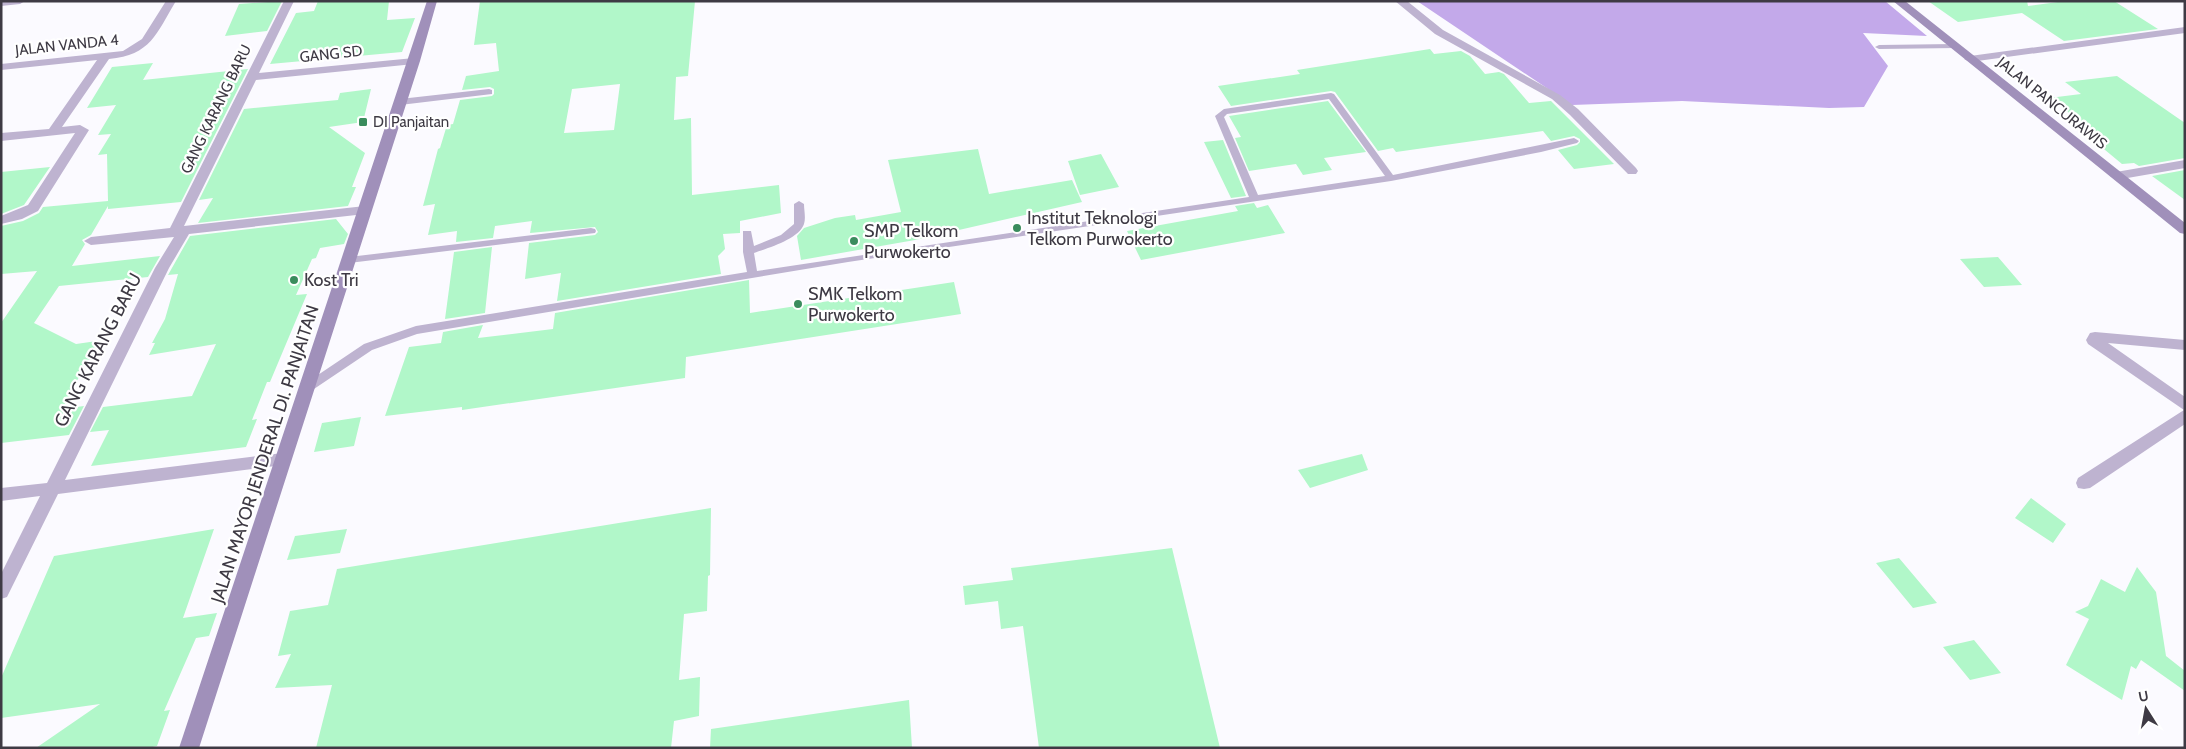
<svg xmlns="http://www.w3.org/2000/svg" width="2186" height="749" font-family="Cabin,sans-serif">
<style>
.forest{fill:#c3a9ea}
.building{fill:#b1f7c9;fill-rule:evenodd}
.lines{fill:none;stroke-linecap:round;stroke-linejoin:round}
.lane{fill:#beb3d0;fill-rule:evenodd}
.street{fill:#beb3d0;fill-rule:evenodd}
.secondary{fill:#a090ba;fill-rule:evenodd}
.poi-dot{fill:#3a8c5d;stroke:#fff;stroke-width:2}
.labels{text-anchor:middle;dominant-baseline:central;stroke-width:4.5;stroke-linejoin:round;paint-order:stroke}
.far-street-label{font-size:15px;fill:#3e3a44;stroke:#fff}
.far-poi-label{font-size:15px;fill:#3e3a44;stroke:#fff;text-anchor:start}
.poi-label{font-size:18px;fill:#3e3a44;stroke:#fff;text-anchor:start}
.street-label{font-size:18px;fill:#3e3a44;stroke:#fff}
</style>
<rect width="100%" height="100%" fill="#fbfaff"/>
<path class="forest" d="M1417,1H1885L1927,36L1863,33L1888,66L1864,107L1829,108L1682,101L1572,105Z"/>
<path class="building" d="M282,1L267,31L225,36L239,4Z
M318,1H389L387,20L415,18L402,52L270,64L296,13L314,11Z
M480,1H695L688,76L676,77L674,120L691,118L692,195L779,185L781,213L740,221V233L723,234L725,249L718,256L721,274L557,301L561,273L525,279L529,243L595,235L598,232L595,227L530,233L532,221L495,226L493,238L456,242L457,231L428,235L435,204L423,206L438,149L440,148L447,125L453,124L460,100L492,96L494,94V89L490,87L462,90L466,76L499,71L496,43L474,45ZM620,84L614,130L564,133L572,89Z
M1928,1H2027L2028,6L2065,1H2114L2158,29L2064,41L2022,13L1958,22Z
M1430,49L1434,54L1461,51L1470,56L1485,74L1499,72L1504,74L1529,103L1551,101L1614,164L1574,169L1558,150L1577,145L1580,142V139L1574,136L1551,141L1543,131L1396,152L1393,148L1378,151L1335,92L1331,91L1231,106L1218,86L1300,74L1297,70Z
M153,63L143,80L248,69L181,202L108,209V206L91,235L82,240L85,244L72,266L160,256L148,277L59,286L34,323L76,344L104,340L92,361L88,360L62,409L84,406L69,435L1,443V323L37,271L1,274V226L23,221L39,213L43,207L108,201L107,154L98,155L111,134L98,135L116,105L87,108L112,67Z
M2117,76L2185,123V158L2139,166L2134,163L2122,164L2093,140L2104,139L2049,98L2081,94L2065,82Z
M371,89L363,122L329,127L365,153L352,187H356L348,206L198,223L213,198L199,200L244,109L338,100L340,93Z
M1328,101L1366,152L1324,158L1332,170L1303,175L1296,164L1249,171L1235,138L1241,137L1229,116Z
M1223,140L1246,196L1231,198L1204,142Z
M978,149L989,194L1072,180L1082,202L915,240L801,260L797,236L804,228L835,218L855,215L856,220L901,212L888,160Z
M1101,154L1119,187L1080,195L1068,161Z
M50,167L24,205L1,214V172Z
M2185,170V200L2152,176Z
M1254,203L1257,208L1268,205L1285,233L1141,260L1127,231L1238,211L1235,206Z
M336,219L348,234L344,244L320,248L316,258L312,259L296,295L307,294L270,382H267L252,420L257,419L246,447L91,466L109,430L90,432L103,407L192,396L216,344L149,355L155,343H152L165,319L178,274L168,275L190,236Z
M492,247L485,313L445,319L454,252Z
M1998,257L2022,285L1984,287L1960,259Z
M749,280L750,313L954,282L961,314L686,357L685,378L462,410V407L385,416L409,347L441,343L443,332L483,325L478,338L553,329L555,313Z
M361,417L354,446L314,452L322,423Z
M1362,454L1368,470L1310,488L1298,470Z
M2031,498L2066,524L2053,543L2015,518Z
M711,508L710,575L708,576L707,611L684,614L679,680L700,677L699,716L674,721L671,748H316L332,685L275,688L291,654L278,656L290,611L328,605L337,569Z
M214,529L183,618L217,613L209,636L196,638L164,711L170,710L157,746L148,748H36L100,704L1,718V678L54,556Z
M347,529L340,553L287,560L295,536Z
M1172,548L1220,748H1039L1023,626L1001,629L998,601L965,605L963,586L1013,580L1011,568Z
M1899,558L1937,603L1913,608L1876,563Z
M2137,567L2156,592L2166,656L2185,671V691L2141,660L2136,669L2131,666L2122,700L2066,665L2089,619L2075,612L2088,606L2101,579L2125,592Z
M1974,640L2001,673L1970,680L1943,647Z
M909,700L912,748H710L711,729Z"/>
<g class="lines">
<path class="lane" d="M1954,44L1958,46L1957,48L1879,49L1875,47L1879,45Z
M489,89L492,90V94L400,105L396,102L400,99Z
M1331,93L1334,94L1393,175L1574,138L1579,141L1577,143L1541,152L1391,181L848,262L417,334L372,350L311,391H303L301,388L303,385L364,344L416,326L747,272L743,252V231H751L754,246L781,235L794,224V204L799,201L804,204C804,210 806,218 804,224C799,239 768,248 754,253L757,271L1249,197L1215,116L1224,109ZM1329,99L1385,176L1258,195L1224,117L1227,114Z
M591,228L595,229L596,231L595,233L349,263L344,260L349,257Z"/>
<path class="street" d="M1,1H25L20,4L1,6Z
M166,1H176C156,34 151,55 109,59L62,127L80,125L89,130L38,211L22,219L1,224V216L28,205L75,133L1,141V133L49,129L97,60L1,70V64L123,51L142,39Z
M284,1H294L259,73L414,58L420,61L414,64L256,80L184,226L365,206L372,210L365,214L189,234L169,268L65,480L283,453L289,455L291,459L289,463L283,465L58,494L7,597L1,599V574L40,496L1,501V488L47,483L155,268L174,237L91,245L84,241L91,237L170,228Z
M1395,1H1407L1443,30L1560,95L1578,109L1636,168L1638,171L1636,174H1628L1570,115L1552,99L1435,34Z
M2185,27V33L1970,62L1964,59L1970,56Z
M2185,160V168L2116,180L2110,176L2116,172Z
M2095,332L2185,340V350L2108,343L2185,397V424L2090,488L2084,489L2078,488L2076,483L2078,478L2184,410L2088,344L2086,340L2090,333Z"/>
<path class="secondary" d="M427,1H437L420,61L199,748H179Z
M1893,1H1905L2185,223V234L2180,233Z"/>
</g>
<g class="poi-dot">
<rect x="358" y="117" width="10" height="10" rx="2.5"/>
<circle cx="1017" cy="228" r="5"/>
<circle cx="854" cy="241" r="5"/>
<circle cx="294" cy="280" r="5"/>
<circle cx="798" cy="304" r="5"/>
</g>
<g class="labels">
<g class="far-street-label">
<text transform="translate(67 45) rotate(-6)">JALAN VANDA 4</text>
<text transform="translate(331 54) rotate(-6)">GANG SD</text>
<text transform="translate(2052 103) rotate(39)">JALAN PANCURAWIS</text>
<text transform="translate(216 109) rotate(-64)">GANG KARANG BARU</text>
</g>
<g class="far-poi-label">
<text x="373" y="122">DI Panjaitan</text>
</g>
<g class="poi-label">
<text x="1027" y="218">Institut Teknologi<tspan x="1027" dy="21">Telkom Purwokerto</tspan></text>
<text x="864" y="231">SMP Telkom<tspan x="864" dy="21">Purwokerto</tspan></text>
<text x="304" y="280">Kost Tri</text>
<text x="808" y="294">SMK Telkom<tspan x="808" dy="21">Purwokerto</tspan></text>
</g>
<g class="street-label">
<text transform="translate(98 350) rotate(-63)">GANG KARANG BARU</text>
<text transform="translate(265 454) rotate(-72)">JALAN MAYOR JENDERAL DI. PANJAITAN</text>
</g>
</g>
<rect width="2186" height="749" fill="none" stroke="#3e3a44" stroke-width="5"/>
<g transform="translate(2146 709) rotate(349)" stroke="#ffffff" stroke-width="4" paint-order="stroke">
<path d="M0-4L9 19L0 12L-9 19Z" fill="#3e3a44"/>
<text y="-8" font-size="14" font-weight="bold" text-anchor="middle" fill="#3e3a44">U</text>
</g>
</svg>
